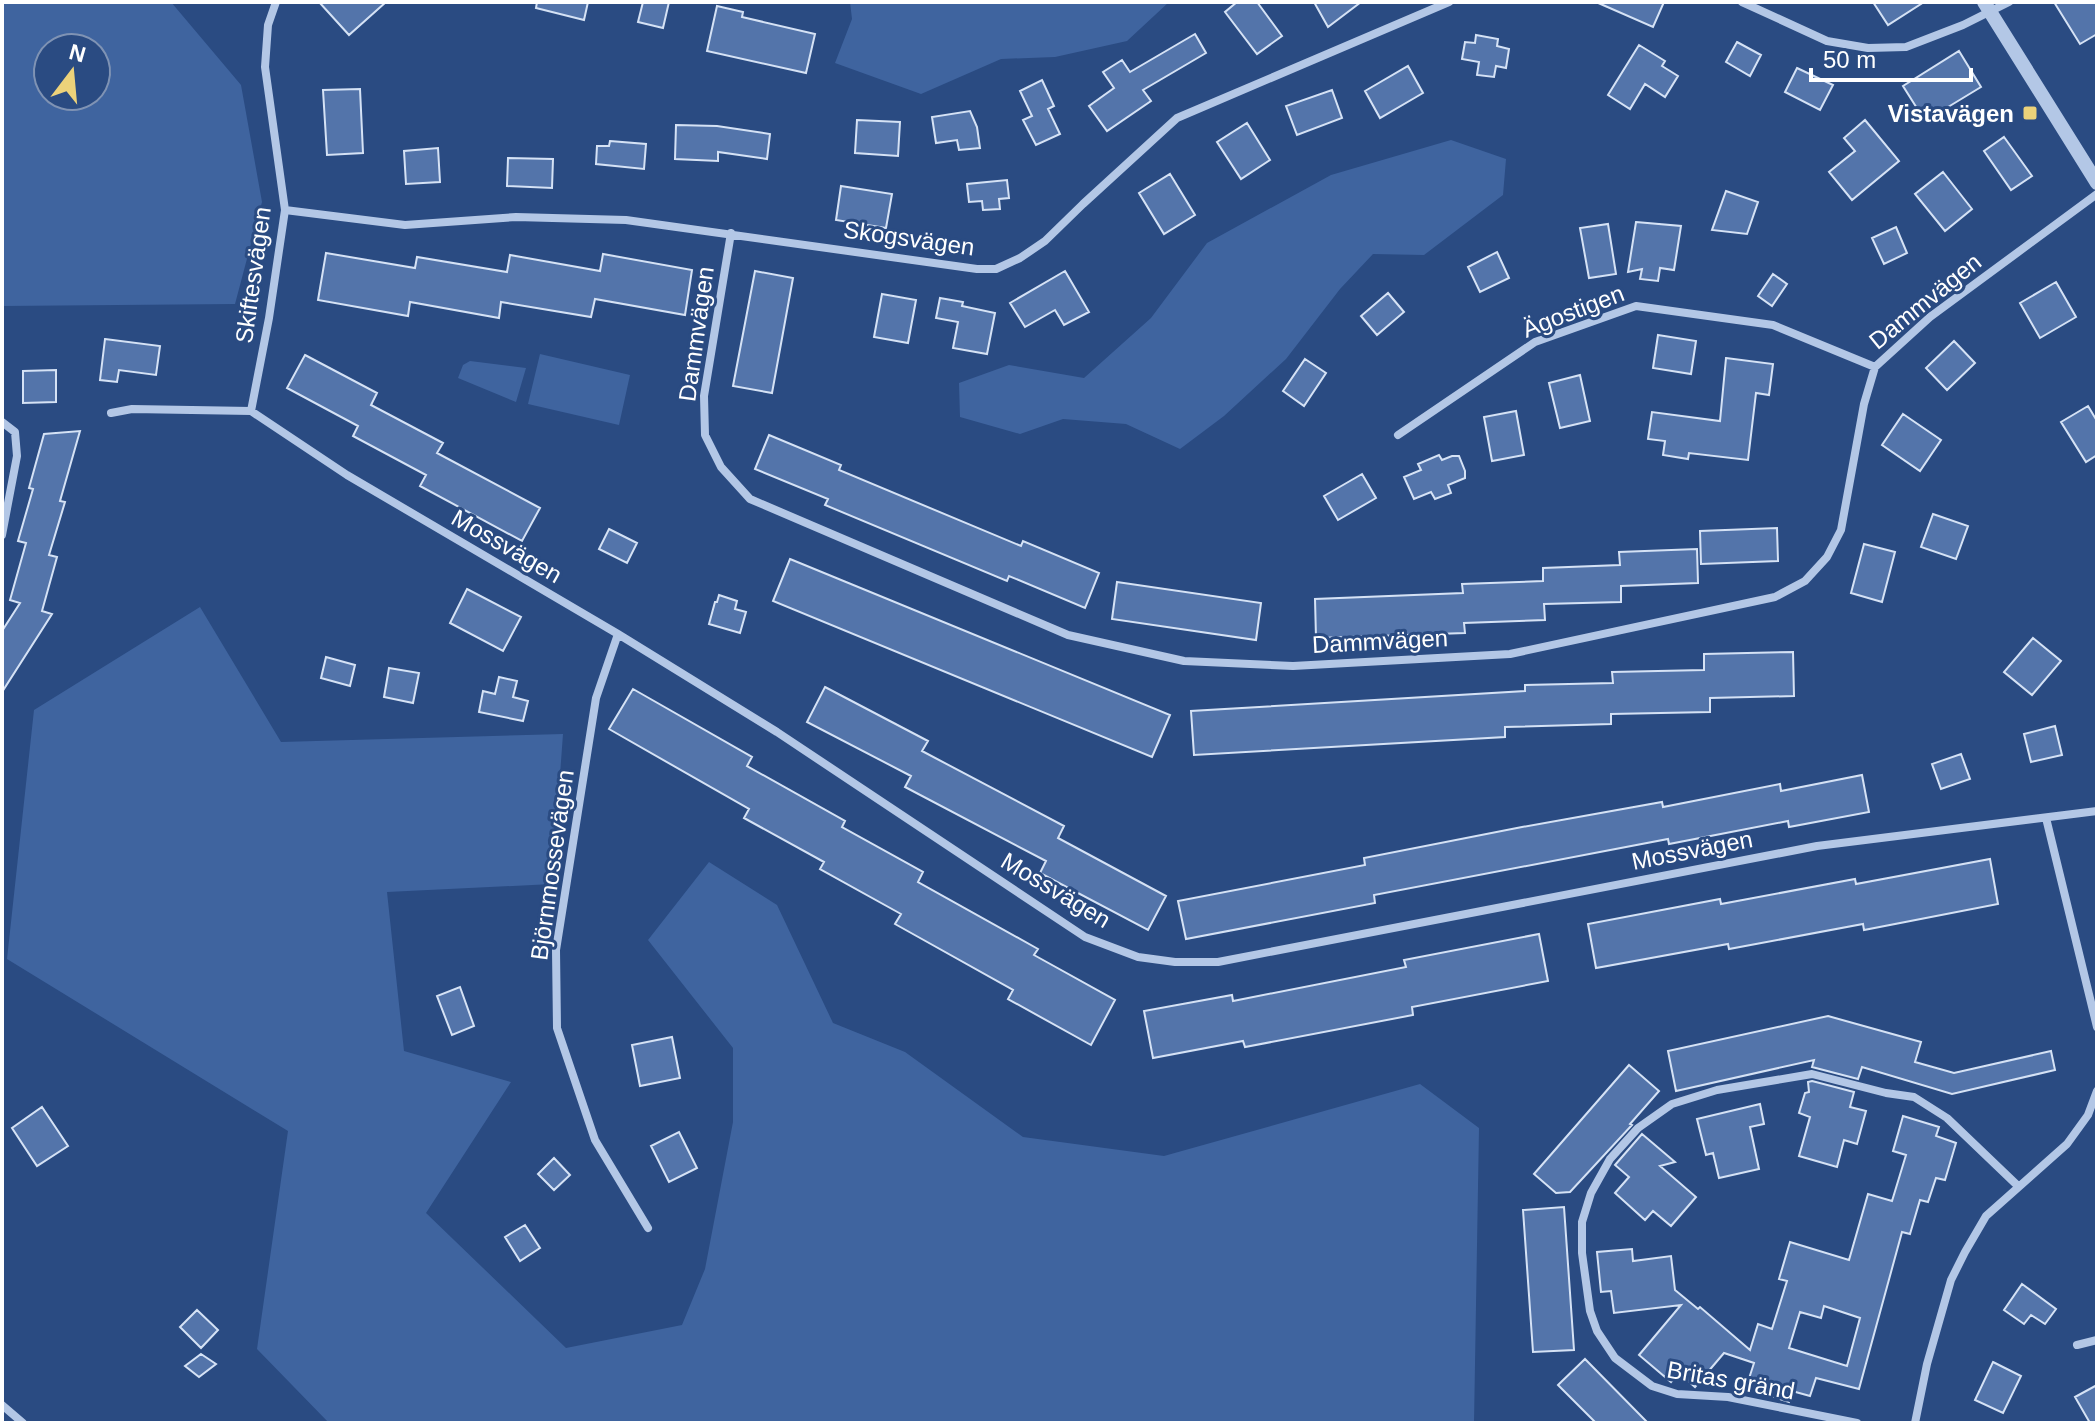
<svg xmlns="http://www.w3.org/2000/svg" width="2099" height="1425" font-family="Arial,sans-serif">
<style>
.green{fill:#3f649f;fill-rule:evenodd}
.building{fill:#5374aa;stroke:#d5e2f5;stroke-width:2;fill-rule:evenodd}
.lines{fill:none;stroke-linecap:round;stroke-linejoin:round}
.minor{stroke:#b3c7e6;stroke-width:8}
.tertiary{stroke:#b3c7e6;stroke-width:14}
.poi-dot{fill:#ecd27a;stroke:#2a4b82;stroke-width:3}
.labels{text-anchor:middle;dominant-baseline:central;stroke-width:6;stroke-linejoin:round;paint-order:stroke}
.poi-label{font-size:24px;font-weight:bold;fill:#fff;stroke:#2a4b82;text-anchor:end}
.street-label{font-size:24px;fill:#fff;stroke:#2a4b82}
</style>
<rect width="100%" height="100%" fill="#2a4b82"/>
<path class="green" d="M2,2H171L241,85L262,202L235,304L2,306ZM96,48V96H48V48Z
M850,2H1169L1127,41L1055,57L1001,59L921,94L835,63L852,19Z
M1451,140L1506,159L1503,195L1424,255L1373,254L1340,289L1286,359L1224,416L1180,449L1126,424L1063,419L1020,434L960,417L959,383L1009,365L1084,378L1151,318L1207,243L1331,175Z
M540,354L630,375L619,425L528,404Z
M470,361L526,368L516,402L458,378L463,365Z
M200,607L281,742L563,734L552,884L387,892L404,1051L511,1082L426,1213L566,1348L682,1325L705,1269L733,1122V1048L648,940L709,862L777,905L833,1023L905,1052L1023,1137L1164,1156L1420,1084L1479,1128L1474,1423H329L257,1349L288,1131L7,959L34,710Z"/>
<path class="building" d="M319,2H386L349,35Z
M537,2H588L584,20L536,8Z
M643,2H669L663,28L638,22Z
M1237,2H1257L1282,36L1257,54L1225,12Z
M1314,2H1361L1328,27Z
M1596,2H1664L1653,27Z
M1873,2H1924L1888,25Z
M2054,2H2097V34L2080,44Z
M717,6L743,12L742,17L815,34L806,73L707,51Z
M1195,34L1206,53L1143,90L1151,101L1107,131L1089,106L1114,88L1103,72L1122,60L1130,72Z
M1476,35L1498,39L1497,46L1509,49L1506,68L1496,66L1494,77L1477,75L1479,62L1462,59L1465,42L1475,43Z
M1737,42L1761,55L1750,76L1726,62Z
M1639,45L1665,61L1662,66L1678,76L1665,97L1645,84L1630,109L1608,95Z
M1959,51L1981,87L1925,121L1903,86Z
M1408,66L1423,93L1380,118L1365,91Z
M1797,68L1833,85L1820,110L1785,92Z
M1042,80L1054,106L1048,109L1060,134L1036,145L1023,120L1032,116L1020,91Z
M360,89L363,153L327,155L323,90Z
M1332,90L1342,118L1297,135L1286,106Z
M970,111L977,127L980,148L959,150L957,140L936,143L932,117Z
M857,120L900,122L898,156L855,153Z
M1865,120L1899,161L1852,200L1829,172L1855,151L1844,138Z
M1247,123L1270,160L1241,179L1217,142Z
M676,125L717,126L770,134L767,159L718,152V161L675,159Z
M2004,137L2032,176L2011,190L1984,151Z
M610,141L646,144L644,169L596,164L597,146H609Z
M438,148L440,182L406,184L404,151Z
M508,158L553,159L552,188L507,186Z
M1943,172L1972,209L1945,231L1915,194Z
M1170,174L1195,215L1164,234L1139,193Z
M1007,180L1009,198L999,199L1000,209L983,210L982,201L969,202L967,184Z
M841,186L892,194L886,228L836,220Z
M1726,191L1758,202L1747,234L1712,230Z
M1636,222L1681,226L1674,270L1660,268L1658,281L1640,279L1642,269L1628,272Z
M1608,224L1616,274L1589,278L1580,228Z
M1896,227L1907,253L1884,264L1872,238Z
M1497,252L1509,278L1480,292L1468,267Z
M326,253L415,268L417,257L507,272L510,255L600,271L603,254L692,270L685,315L595,299L591,317L501,302L499,318L410,302L408,316L318,300Z
M755,271L793,278L772,393L733,386Z
M1065,271L1089,312L1064,325L1055,310L1025,327L1010,303Z
M1773,274L1787,284L1772,306L1758,296Z
M2056,282L2076,317L2040,338L2020,303Z
M1388,293L1404,312L1377,335L1361,316Z
M882,294L916,300L908,343L874,337Z
M940,298L963,302L962,306L995,313L987,354L953,348L958,322L936,318Z
M1658,335L1696,341L1691,374L1653,368Z
M105,339L160,346L156,375L119,370L117,382L100,380Z
M1954,341L1975,363L1947,390L1926,368Z
M305,355L377,393L371,405L443,443L437,453L540,508L522,541L420,486L426,475L353,436L358,426L287,388Z
M1726,358L1773,364L1769,395L1756,393L1748,460L1689,453L1688,459L1663,455L1665,441L1648,439L1652,412L1720,421Z
M1305,359L1326,373L1304,406L1283,391Z
M56,370V402L23,403V371Z
M1580,375L1590,421L1560,428L1549,383Z
M2088,406L2097,421V455L2086,462L2061,422Z
M1516,411L1524,455L1492,461L1484,417Z
M1903,414L1941,440L1920,471L1882,445Z
M80,431L60,501L65,502L49,555L57,557L42,611L52,614L2,692V631L20,603L10,600L26,543L18,541L33,489L29,488L44,434Z
M769,435L841,465L839,470L1021,546L1023,541L1099,573L1085,608L1009,576L1007,581L825,505L828,499L755,469Z
M1439,455L1442,460L1452,456H1459L1465,471V478L1448,485L1451,493L1435,499L1431,492L1414,499L1404,477L1421,470L1418,464Z
M1362,474L1376,498L1338,520L1324,496Z
M1933,514L1968,526L1956,559L1921,547Z
M1777,528L1778,561L1701,564L1700,531Z
M609,529L637,543L627,563L599,549Z
M1864,544L1895,552L1882,602L1851,593Z
M1697,549L1698,583L1621,586V602L1544,604L1545,620L1464,623L1465,633L1316,638L1315,599L1463,593L1462,584L1543,581V568L1620,565L1619,552Z
M790,559L1170,715L1152,757L773,601Z
M1117,582L1261,603L1256,640L1112,619Z
M467,589L521,617L503,651L450,623Z
M719,595L737,601L735,609L746,612L740,633L709,624L715,602H717Z
M2033,638L2061,661L2032,695L2004,672Z
M1793,652L1794,696L1710,698V712L1611,714V724L1505,727V737L1194,755L1191,711L1525,691V685L1613,683L1612,672L1704,670V654Z
M326,657L355,665L350,686L321,678Z
M389,668L419,673L413,703L384,697Z
M499,677L517,681L513,697L528,701L523,721L479,712L483,691L495,694Z
M825,687L928,741L922,751L1064,826L1058,838L1166,896L1148,930L1040,873L1046,861L905,787L911,776L807,722Z
M633,689L752,757L747,766L845,821L842,827L923,872L918,882L1038,949L1034,955L1115,1000L1091,1045L1008,999L1013,990L895,924L901,914L820,869L824,862L744,818L749,809L609,729Z
M2055,726L2062,755L2031,762L2024,734Z
M1961,754L1970,779L1941,789L1932,764Z
M1862,775L1869,812L1789,827L1788,821L1669,844L1668,839L1374,895L1375,903L1186,939L1178,901L1365,865L1364,858L1522,827L1662,802L1663,807L1780,784L1781,791Z
M1990,859L1998,904L1864,930L1863,924L1729,949L1728,944L1596,968L1588,924L1720,899L1721,904L1855,879L1856,884Z
M1539,934L1548,981L1412,1007L1413,1015L1245,1047L1243,1041L1153,1058L1144,1011L1232,995L1233,1001L1406,967L1404,960Z
M460,987L474,1026L452,1035L437,996Z
M1828,1016L1921,1042L1915,1062L1954,1073L2051,1051L2055,1070L1952,1094L1862,1067L1858,1079L1812,1067L1814,1060L1676,1091L1668,1051Z
M672,1037L680,1078L640,1086L632,1045Z
M1629,1065L1659,1091L1630,1124L1632,1125L1570,1192L1556,1193L1534,1174Z
M1812,1081L1854,1092L1850,1107L1866,1111L1857,1144L1844,1140L1837,1167L1799,1156L1810,1117L1799,1113L1805,1093L1809,1092L1808,1082Z
M1760,1104L1764,1124L1750,1127L1759,1169L1719,1178L1713,1153L1706,1155L1697,1119Z
M42,1107L68,1146L37,1166L12,1128Z
M1903,1116L1939,1127L1936,1136L1956,1143L1945,1180L1936,1178L1928,1202L1920,1200L1910,1234L1902,1232L1859,1389L1816,1378L1810,1396L1792,1391L1789,1402L1746,1388L1754,1363L1724,1353L1695,1387L1679,1373L1671,1382L1639,1355L1681,1305L1614,1313L1611,1291L1601,1292L1597,1252L1632,1249L1633,1261L1671,1256L1675,1290L1698,1309L1700,1307L1750,1350L1758,1324L1772,1329L1787,1281L1779,1279L1790,1242L1849,1260L1868,1194L1892,1201L1906,1155L1893,1151ZM1824,1306L1860,1318L1847,1366L1789,1348L1800,1312L1821,1318Z
M679,1132L697,1168L669,1182L651,1146Z
M1642,1134L1675,1162L1660,1166L1696,1197L1671,1226L1653,1211L1645,1220L1615,1193L1629,1177L1615,1165Z
M554,1158L570,1175L554,1190L538,1174Z
M1564,1207L1574,1350L1533,1352L1523,1210Z
M525,1225L540,1248L520,1261L505,1237Z
M2022,1284L2056,1309L2045,1324L2031,1315L2024,1324L2004,1310Z
M197,1310L218,1330L201,1348L180,1327Z
M201,1354L216,1364L199,1377L185,1366Z
M1585,1359L1648,1423H1596L1558,1385Z
M1993,1362L2021,1376L2003,1413L1975,1400Z
M2097,1385V1423H2090L2075,1397Z"/>
<g class="lines">
<path class="minor" d="M1742,2L1827,41L1868,48L1906,47L1963,25L2009,2
M285,210L405,225L516,217L626,220L977,269H996L1020,258L1045,241L1083,204L1177,118L1449,2
M731,233L704,396L705,435L721,467L750,499L1068,635L1184,661L1293,666L1510,654L1775,597L1805,581L1827,557L1841,530L1864,404L1875,367L1930,317L2097,194
M251,411L269,318L285,210L265,67L268,25L276,2
M111,413L132,409L251,411L347,475L618,634L777,732L1085,937L1138,957L1175,962H1218L1817,846L2097,811
M2,422L15,432L17,456L2,535
M1398,435L1535,342L1636,306L1773,325L1875,367
M618,634L596,698L556,950L557,1028L595,1140L648,1228
M2046,818L2097,1027
M2077,1345L2097,1340
M2,1405L23,1423
M1857,1423L1728,1397L1677,1394L1652,1386L1615,1358L1597,1331L1590,1311L1582,1253V1222L1591,1193L1610,1159L1638,1128L1672,1104L1717,1090L1812,1074L1886,1093L1914,1097L1947,1118L2018,1186
M1915,1423L1927,1364L1951,1280L1965,1252L1986,1216L2067,1144L2088,1115L2097,1091"/>
<path class="tertiary" d="M1984,2L2097,183"/>
</g>
<rect class="poi-dot" x="2022" y="105" width="16" height="16" rx="4"/>
<g class="labels">
<g class="poi-label">
<text x="2014" y="113">Vistavägen</text>
</g>
<g class="street-label">
<text transform="translate(909 238) rotate(8)">Skogsvägen</text>
<text transform="translate(253 275) rotate(-82)">Skiftesvägen</text>
<text transform="translate(1925 301) rotate(-39)">Dammvägen</text>
<text transform="translate(1573 311) rotate(-21)">Ägostigen</text>
<text transform="translate(696 334) rotate(-82)">Dammvägen</text>
<text transform="translate(507 546) rotate(30)">Mossvägen</text>
<text transform="translate(1380 641) rotate(-3)">Dammvägen</text>
<text transform="translate(1692 850) rotate(-11)">Mossvägen</text>
<text transform="translate(552 865) rotate(-82)">Björnmossevägen</text>
<text transform="translate(1056 890) rotate(31)">Mossvägen</text>
<text transform="translate(1731 1380) rotate(10)">Britas gränd</text>
</g>
</g>
<rect width="2099" height="1425" fill="none" stroke="#ffffff" stroke-width="8"/>
<g transform="translate(72 72) rotate(16)"><circle r="38" fill="#2a4b82" stroke="#7f93b4" stroke-width="2"/>
<path d="M0-6L14 30L0 20L-14 30Z" fill="#ecd27a"/>
<text y="-12" font-size="22" font-weight="bold" text-anchor="middle" fill="#ffffff">N</text>
</g>
<path d="M1811 68v12h160v-12" fill="none" stroke="#ffffff" stroke-width="4"/>
<text x="1823" y="68" font-size="24" fill="#ffffff" stroke="#2a4b82" stroke-width="6" paint-order="stroke">50 m</text>
</svg>
